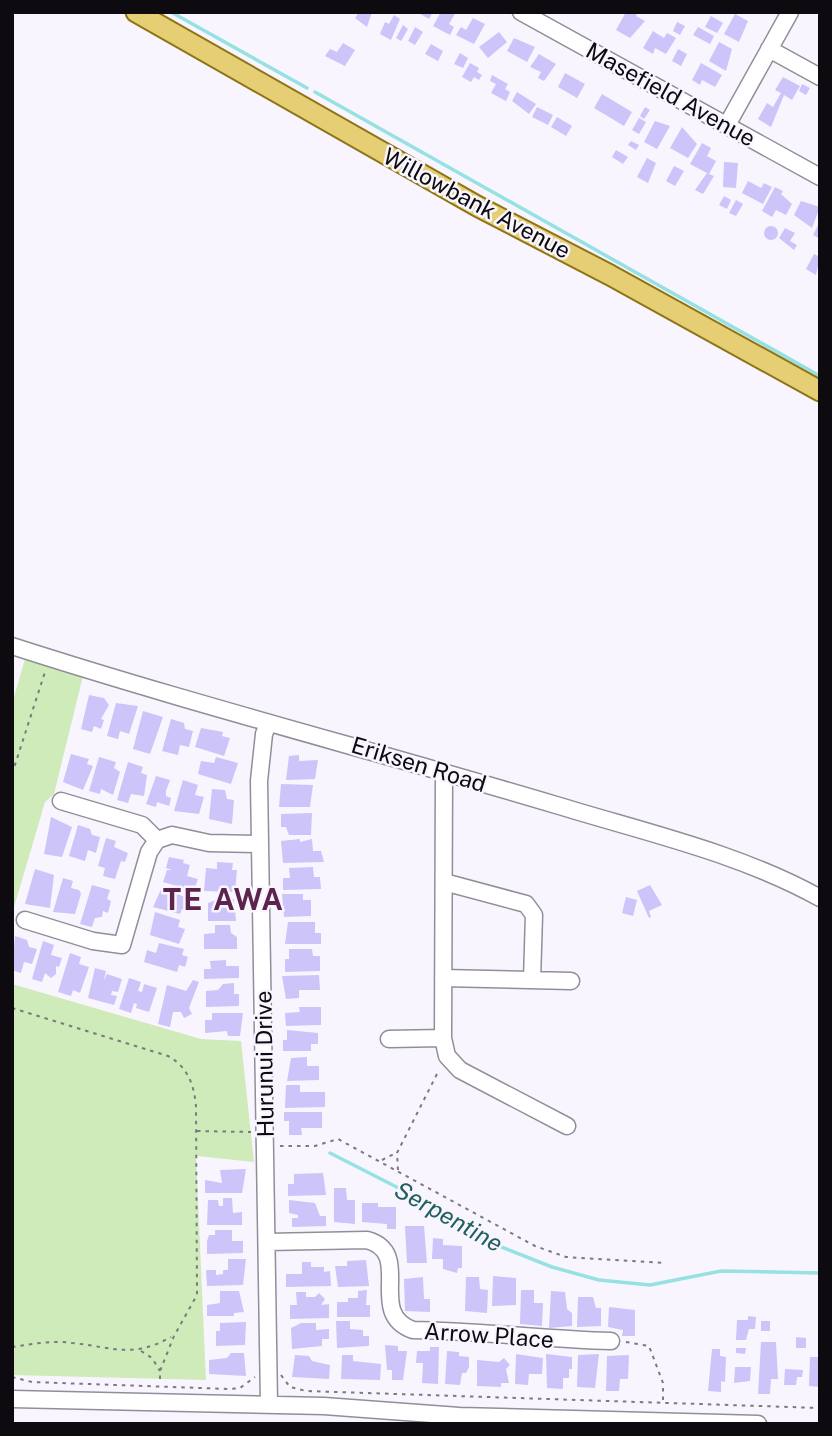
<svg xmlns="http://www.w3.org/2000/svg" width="832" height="1436" font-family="'Public Sans',sans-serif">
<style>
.green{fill:#ceebb9}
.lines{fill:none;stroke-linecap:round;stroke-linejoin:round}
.stream{stroke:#96e1e1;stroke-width:3.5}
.building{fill:#cdc4f9}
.minor-casing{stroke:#928e99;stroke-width:19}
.major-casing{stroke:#8e7414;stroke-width:23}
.path{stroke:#7c7980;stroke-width:2;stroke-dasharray:3.5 5;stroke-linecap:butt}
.minor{stroke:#fff;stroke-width:16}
.major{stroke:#e5ce73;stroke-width:19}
.labels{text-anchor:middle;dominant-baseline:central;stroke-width:5;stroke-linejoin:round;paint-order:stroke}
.street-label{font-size:23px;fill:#0d0b0f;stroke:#f9f5ff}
.water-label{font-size:24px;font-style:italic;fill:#215f5f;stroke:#f9f5ff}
.district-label{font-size:30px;font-weight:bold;letter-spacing:2px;fill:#5c234c;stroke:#f9f5ff}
</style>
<rect width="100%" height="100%" fill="#f9f5ff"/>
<path class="green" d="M25,659L83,676L54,794L45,802L12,914V704Z
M12,984L201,1039L241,1041L254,1162L196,1156L206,1380L12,1375Z"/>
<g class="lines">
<path class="stream" d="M171,12L307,88
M315,92L820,376
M330,1153L424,1201L479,1238L552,1267L599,1280L650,1285L721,1271L820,1273"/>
</g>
<path class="building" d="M359,12H372L367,27L355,18Z
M417,12H433L429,19Z
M441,12H456L449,24L454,27L450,35L433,26Z
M626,12H638L636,16L645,21L630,38L616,30Z
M735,14L748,21L739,42L724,34Z
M394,15L400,19L391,40L380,34L385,22L389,24Z
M711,16L723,23L717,33L705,27Z
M473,18L485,24L474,44L456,35L461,27L466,30Z
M677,22L685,26L680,35L673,31Z
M403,25L408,29L401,41L396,38Z
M415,27L423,32L415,45L408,41Z
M698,27L714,36L710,44L693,35Z
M653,31L664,38L667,33L676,38L666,54L655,48L653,54L643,48Z
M499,32L507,42L488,58L479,47Z
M514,38L535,47L527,62L507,51Z
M719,42L732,49L726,71L709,61Z
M343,43L355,50L345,66L325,56L330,49L337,52Z
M431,44L443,51L438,61L425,54Z
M678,49L687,54L681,66L672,61Z
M460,53L468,58L463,68L454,64Z
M539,54L556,64L544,81L538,78L541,72L530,67Z
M470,63L479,68L477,72L482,75L479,80L474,77L471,82L462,77Z
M701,63L722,75L715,87L702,80L700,85L692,80Z
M565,73L585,84L577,98L558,87Z
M492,75L508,84L505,89L510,92L506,101L491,93L496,84L490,81Z
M783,77L800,86L792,100L784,95L771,127L758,119L767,103L773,107L781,93L775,90Z
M802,84L810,88L806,95L799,91Z
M517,92L536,104L529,114L512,101Z
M602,94L632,112L624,126L594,108Z
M537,107L553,115L548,125L532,117Z
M645,107L650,110L644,119L640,116Z
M557,117L572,126L566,136L551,127Z
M639,118L646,122L639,134L632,130Z
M655,121L670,126L657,149L644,142Z
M682,127L697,144L688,158L670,148Z
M631,141L639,145L636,150L628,145Z
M702,143L711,148L707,156L716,161L709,174L714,176L703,194L695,190L707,173L690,164Z
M616,150L628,157L623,164L612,157Z
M647,158L656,163L648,183L637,177Z
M724,162L738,163L736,188L723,187Z
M674,166L684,171L675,186L666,181Z
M748,181L761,188L764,183L772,187L763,204L742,193Z
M775,187L783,191L781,194L792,204L786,215L776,210L772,217L762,211Z
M724,196L731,200L727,209L719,205Z
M736,200L743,204L736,216L729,213Z
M801,201L820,207L812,228L794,215Z
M820,221V239L813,235Z
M764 233a7 7 0 1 1 14 0a7 7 0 1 1-14 0Z
M785,228L795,233L790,241L797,245L794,250L779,238Z
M814,254L820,257L816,275L806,269Z
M89,695L104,698L109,705L101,719L104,720L101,729L94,726L92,732L81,729Z
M116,703L138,706L129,734L120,731L118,739L107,736Z
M143,711L163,717L150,754L133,749Z
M171,719L184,723L185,729L193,731L189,747L180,745L178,755L162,751Z
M201,728L223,732L222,736L230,738L224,756L195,747Z
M71,754L89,759L87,764L93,766L83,790L63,782Z
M299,755V761L318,760L315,779L286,780L289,756Z
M99,757L116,762L114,768L120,772L113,795L101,789L100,794L89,791Z
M216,757L238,763L231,784L198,774L201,761L214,763Z
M128,762L143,767L141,773L147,775L144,796L131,794L128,803L117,800Z
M156,776L170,780L166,791V796L171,798L169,806L157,802L156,807L146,804Z
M183,780L198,785L195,795L204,797L199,814L174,811Z
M281,784L313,785L310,807H279Z
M212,789L225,790L227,799L234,800L232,824L209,819Z
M312,813L311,835H289L286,827H281V814Z
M51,817L72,827L62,857L44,854Z
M78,825L90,829L92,835L100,837L96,853L88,850L85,861L69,856Z
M106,838L116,841L114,847L128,853L125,862L121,861L115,879L103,876L105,868L98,866Z
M300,839V842L312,839L313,851H321L324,862L283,863L281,841Z
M169,857L184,860L183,863L190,865L187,876L198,879L194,891L163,882L167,870H172L166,868Z
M217,862L233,863L232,870H237L235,892L204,891L206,868L217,869Z
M313,867L314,877H320L321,889L283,890V878H290L289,868Z
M35,869L54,875L50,908L25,904Z
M63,878L73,881L71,888L79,890L81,894L75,914L53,912Z
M92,885L110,890L107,899L111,901L108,913L103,911L102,917L95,918L92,927L80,924Z
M650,885L662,905L649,911L651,917L649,918L637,891Z
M162,887L191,900L188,911L182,909L180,914L153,907Z
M282,894H303V900H311V916L284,917Z
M626,897L637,900L633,916L622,913Z
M219,899H234L236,921H208V903Z
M155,912L180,920L178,927L185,929L179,944L150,935Z
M288,922H315V933H321V944H285Z
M215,925H230L231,933L237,937V949H204V934L215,933Z
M15,936L27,940L29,947L37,949L32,964L24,962L21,973L12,970Z
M43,941L54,945L51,955L62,958L59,967L56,966V974L51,978L45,973L42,982L32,979Z
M159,943L184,949L182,955L188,957L185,967L179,965L177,972L144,962L147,950L156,953Z
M289,949H312L313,956H320V971L285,972V959H289Z
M70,953L81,957L79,964L89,967L80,993L73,990L71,996L58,992Z
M226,960V966H239V978L204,979V969H211L210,961Z
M95,968L106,971L104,980L107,974L122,979L118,992L112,991L111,995L117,996L114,1005L88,998Z
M319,975L320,990H299V998L286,999L282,976Z
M129,978L141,982L138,991L142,992L144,984L157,988L149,1012L136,1008L137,1004L134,1003L131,1013L119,1009Z
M193,980L199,982L189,1008L192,1014L184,1018L181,1012H173L170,1027L158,1024L167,985L186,991Z
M234,983V994H239V1006L206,1007V991L218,990L223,984Z
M299,1007H321V1025L286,1026L285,1013L300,1012Z
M212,1013H243L240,1036H228L227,1031L205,1033V1020H212Z
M287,1030L318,1033V1044H311V1051H283V1040H287Z
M307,1057V1066H319V1080L287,1081L291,1058Z
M286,1085H300V1092H325V1107L285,1108Z
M284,1112H322V1128H301L302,1135H289V1121H284Z
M246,1169L242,1193H205V1180L222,1183L220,1170Z
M323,1173L326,1195L288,1196V1184H294V1174Z
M334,1188H346L347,1200H355V1224L334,1222Z
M223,1198H232L233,1213L242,1212V1225H207L208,1200H218L219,1206H223Z
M289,1200L315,1203L320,1216H326V1226L292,1227V1218H298V1215L289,1213Z
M362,1203H378V1207H396V1229H387V1224L362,1222Z
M405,1226H424L427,1263H407Z
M215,1230H232V1241H243V1253L207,1254V1241L209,1235H215Z
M433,1238L443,1239V1245L462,1246V1268H458L457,1273L443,1269V1259H432Z
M228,1259H246L243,1285L207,1286L206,1270H216V1275L223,1274V1270H228Z
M366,1260L369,1286L338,1287L335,1266H347V1261Z
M302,1262H311V1267H324V1272L330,1271L331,1286L286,1287V1274H302Z
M493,1276L516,1278V1305L492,1306Z
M423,1277L424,1299H430V1312L405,1311L404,1279Z
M466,1277H479L480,1289L488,1290L487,1313L465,1311Z
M367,1290L366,1305H370V1317H337V1302H348V1298H358V1291Z
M521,1290H534V1303H543L542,1326L520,1324Z
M220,1291H239L244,1312L234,1313V1316H207V1305L220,1303Z
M551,1291L565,1292L567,1309L572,1313V1326L549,1328Z
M296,1292H306V1297H315L319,1293L325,1299L321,1305L329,1304V1318L290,1319V1305H297Z
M578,1297H593L596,1308H601V1326L577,1327Z
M609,1307L635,1310V1336H622L623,1330L608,1327Z
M748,1316L756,1317L755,1329H749L746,1340H736L737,1320H748Z
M336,1321H350V1329L363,1330V1336H369V1346L337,1348Z
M761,1321H770V1331H761Z
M246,1322L245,1345L216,1346V1331H220V1323Z
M301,1323H316V1330L329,1329V1339H322V1346L292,1349L291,1328Z
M796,1337L806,1338V1348H796Z
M761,1342H776L778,1379H771L770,1394H758Z
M385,1345L398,1346V1351H407L403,1380H392V1370H387Z
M430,1347H439L438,1384L422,1383L423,1363H416L417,1351H430Z
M736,1348H746L745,1354L736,1353Z
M712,1349H720V1356L726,1357L725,1382L721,1381V1392L708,1391Z
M447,1351L459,1352V1356L469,1357V1367L466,1373H462L460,1385L445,1384Z
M231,1353H244L246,1376L209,1374V1360L227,1358Z
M516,1354L543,1358L542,1374H529L528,1385L515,1384Z
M546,1354L572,1357V1369H569V1378H563V1389L547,1388Z
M599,1354L595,1388L577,1387L578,1355Z
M295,1355L309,1356L312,1361L330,1365L329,1379L292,1377Z
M342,1355H353V1361L381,1364L380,1380L341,1379Z
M629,1355L628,1379H620L619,1391H606L607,1356Z
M810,1357H820V1387L809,1386Z
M504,1358L510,1365L506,1369L509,1383H501V1387L477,1386V1360L499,1362Z
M735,1367H751L750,1381L734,1383Z
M785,1369L803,1370L802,1377H797L796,1385H784Z"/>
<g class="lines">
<g class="minor-casing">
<path id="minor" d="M521,12L820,177
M769,49L820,77
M727,125L790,12
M12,646C192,704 375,751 556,805C644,832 739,853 820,898
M268,724L264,734L259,781L269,1404
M444,772L443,1038L447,1056L460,1070L567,1126
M61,801L142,825L157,840
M444,882L526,904L534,915L532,980
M25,920L93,941L122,945L149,852L157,840L172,835L209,843L260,844
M443,978L571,981
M389,1039L443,1038
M267,1242L367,1240C415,1253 365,1313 413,1330C480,1331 544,1339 611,1341
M12,1399L324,1406L459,1416L758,1424"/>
</g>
<g class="major-casing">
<path id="major" d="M136,12L477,206L610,275L820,391"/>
</g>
<path class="path" d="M12,774L45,672
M12,1008L168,1056C188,1067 194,1085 196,1106L197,1295L174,1336L160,1371V1384
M197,1131L251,1132
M280,1146H315L338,1139L535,1246L566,1257L665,1263
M382,1160L396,1153
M398,1170L397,1153L439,1070
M626,1342L649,1346L663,1383V1402
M12,1347C32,1344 52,1340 72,1343C113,1347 132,1359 171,1337
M141,1351L152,1358L160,1371
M281,1375L290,1387L306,1391L820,1408
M12,1377L32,1382L229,1389L240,1388L255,1377"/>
<use href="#minor" class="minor"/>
<use href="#major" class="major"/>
</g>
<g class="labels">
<g class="street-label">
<text transform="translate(671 94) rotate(29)">Masefield Avenue</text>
<text transform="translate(477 203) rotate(28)">Willowbank Avenue</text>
<text transform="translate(419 764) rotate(17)">Eriksen Road</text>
<text transform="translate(264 1064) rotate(-91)">Hurunui Drive</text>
<text transform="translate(489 1335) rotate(4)">Arrow Place</text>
</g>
<g class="water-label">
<text transform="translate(449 1216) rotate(29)">Serpentine</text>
</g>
<g class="district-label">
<text x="224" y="899">TE AWA</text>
</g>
</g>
<rect width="832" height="1436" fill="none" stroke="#0d0b0f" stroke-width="28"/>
</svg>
